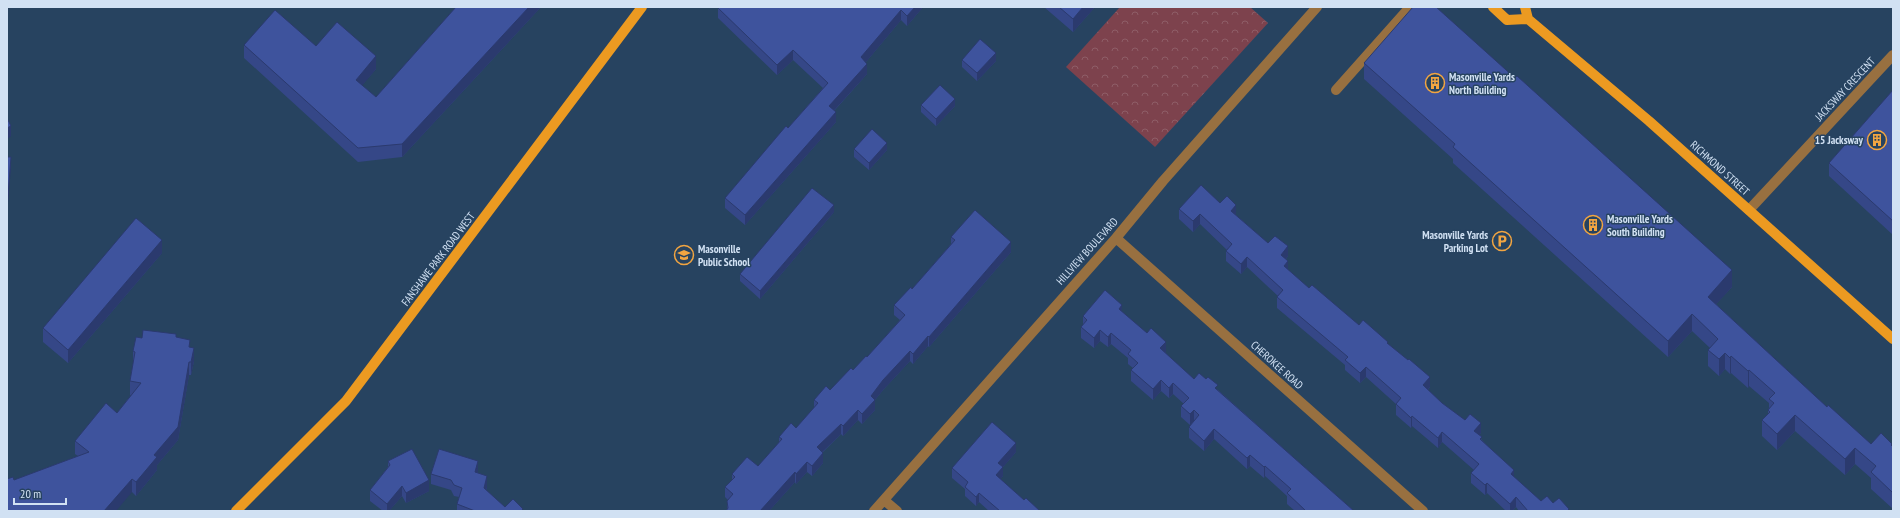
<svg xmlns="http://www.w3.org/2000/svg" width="1900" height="518" font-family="'PT Sans Narrow',sans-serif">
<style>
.forest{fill:url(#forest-crowns)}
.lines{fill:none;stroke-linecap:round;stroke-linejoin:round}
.minor{stroke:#987040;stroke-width:10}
.major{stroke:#ec9a21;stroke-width:10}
.wall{fill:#354787}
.shaded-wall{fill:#2b3a6e}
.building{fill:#3e539d;stroke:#2b3a6e}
.labels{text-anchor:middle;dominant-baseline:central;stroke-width:3;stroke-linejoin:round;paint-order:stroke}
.poi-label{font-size:11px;font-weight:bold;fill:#d1e1f3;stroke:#274360;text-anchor:start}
.street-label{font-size:11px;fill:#d1e1f3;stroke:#274360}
</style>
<defs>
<pattern id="forest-crowns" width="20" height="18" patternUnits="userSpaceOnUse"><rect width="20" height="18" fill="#7d424d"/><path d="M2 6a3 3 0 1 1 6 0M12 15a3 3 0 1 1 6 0" fill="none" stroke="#8e5d67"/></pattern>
</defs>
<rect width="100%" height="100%" fill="#274360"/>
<path class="forest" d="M1120,7H1250L1268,23L1155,147L1066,67Z"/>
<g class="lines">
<path class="minor" d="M1336,90L1409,8
M1749,210L1893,55
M1116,238L1423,511
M884,500L897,511
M874,511L1116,238L1163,181L1317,7"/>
<path class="major" d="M1493,7L1507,20L1528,19
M1525,7L1528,19L1649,121L1893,339
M236,511L346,401L642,7"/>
</g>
<path class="wall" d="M456,7H541L402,157L358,162L244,58V45L376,69L362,85L376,97Z
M923,7L907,26L901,20L866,62L867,74L834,111L836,122L745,225L725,208V198L788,128L823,88L793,60L777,75L718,18V8Z
M1044,7H1095L1073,32Z
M962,60L996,61L977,81L962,67Z
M1364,63L1732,287L1716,304L1827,407L1871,444H1892V508L1871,489V478L1855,464L1845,475L1795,431L1777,450L1762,436V420L1768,414V410L1769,408V403L1749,386L1748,388L1731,373L1730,374L1725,369L1719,376L1708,366V350L1710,348L1692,331L1668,357L1453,163V159L1364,79Z
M1893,90V235L1829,176V163Z
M921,105L955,106L936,126L921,112Z
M854,149L887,150L869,170L854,157Z
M1220,203L1236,215L1268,243L1288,256L1286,259L1288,271L1309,288L1359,325L1388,344L1430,387L1428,390L1442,403L1481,433L1479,435L1482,440L1514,477L1541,501L1553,503L1569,511H1519L1516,507L1512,511H1506L1487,493L1485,495L1471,483V473L1474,470L1442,442L1438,448L1412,426L1411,428L1396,415V404L1366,377L1360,383L1345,370V365L1277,308V297L1278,296L1247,267L1241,274L1226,261V251L1227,250L1200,224L1193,232L1179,219V209Z
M834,212L760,299L740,281V274Z
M951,237L1011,252L929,347L928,346L913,364L910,361L883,390L875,400V410L862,424L858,420L843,436L841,434L823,452V463L812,476L807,472L796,484L795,482L769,511H726L727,509V501L728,500L725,497V487L732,480V474L758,466L779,443V437L796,428L814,408V400L830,390L867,357L900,320L894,315V305L912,289L951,244Z
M162,253L68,363L43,342V328Z
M1122,312L1166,352L1165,353L1194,379L1218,390L1354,511H1295L1287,504V496L1265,476L1264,478L1250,466L1247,469L1214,439L1204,451L1189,438V427L1194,421L1190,425L1181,417V406L1184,404L1173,394L1169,398L1161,391L1153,400L1131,381V370L1133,368L1128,364V358L1111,344L1108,347L1100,341L1094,348L1081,338V327L1083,326V316Z
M176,337L190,347L194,361L191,375H189L178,440L157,465V470L136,496L132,492L14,480L78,456L75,454V441L117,413L131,395H130V381L133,364V351L142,338Z
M1016,452L1003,467V476L1000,479L1024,500L1040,511H989L979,502L976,506L965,496V489L952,478V468Z
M388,461L429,491L406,503L402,496L389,511H383L370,501V490L388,467Z
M478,472V473L487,487L486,491L505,507L523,511H457V504L459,497L454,496L451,490L431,484V474Z"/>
<path class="shaded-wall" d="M529,7H541L402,157V144Z
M915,7H923L907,26V16Z
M1083,7H1095L1073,32V19Z
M901,10V20L861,68V57Z
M793,50V60L777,75V65Z
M996,53V61L977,81V73Z
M376,56V69L356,93V80Z
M867,64V74L829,116V106Z
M955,99V106L936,126V119Z
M836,112V122L745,225V215Z
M11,126V136L7,139V128Z
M887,143V150L869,170V163Z
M11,157V166L8,204V195Z
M834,205V212L760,299V291Z
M1236,205V215L1231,221V211Z
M1200,214V224L1193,232V221Z
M162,240V253L68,363V350Z
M1011,242V252L929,347V337Z
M1288,246V256L1281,265V255Z
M1247,257V267L1241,274V264Z
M1288,261V271L1284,266Z
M1732,270V287L1708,313V297Z
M1122,305V316L1119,309Z
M1692,314V331L1668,357V341Z
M1100,330V341L1094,348V338Z
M1111,333V344L1108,347V337Z
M928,336V346L913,364V354Z
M1166,342V352L1160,359V348Z
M194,348V361L191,375V362Z
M910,351V361L883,390L875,400V410L862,424V414L871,396L883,380Z
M1725,353V369L1719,376V359Z
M1731,356V373L1730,374V358Z
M189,362V375L178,440L157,465V470L136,496V482L154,455Z
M1366,367V377L1360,383V373Z
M1749,370V386L1748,388V371Z
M1430,377V387L1423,395V385Z
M1161,380V391L1153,400V389Z
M1173,383V394L1169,398V388Z
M858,410V420L843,436V426Z
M1194,410V421L1190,425V414Z
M1795,415V431L1777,450V434Z
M1412,416V426L1411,428V418Z
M1481,423V433L1474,441V431Z
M841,424V434L817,457V447Z
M1214,429V439L1204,451V441Z
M1442,432V442L1438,448V438Z
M1016,443V452L1003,467V476L996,485V475L998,463Z
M1855,448V464L1845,475V459Z
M823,453V463L812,476V466Z
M1250,455V466L1247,469V458Z
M478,461V472L475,483V472Z
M807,462V472L796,484V474Z
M1265,466V476L1264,478V467Z
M1514,470V480L1511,474Z
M795,472V482L769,511H760Z
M487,476V487L484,499V488Z
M132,479V492L116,511H104Z
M429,480V491L406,503V493Z
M1487,483V493L1485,495V485Z
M402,486V496L389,511H387V504Z
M1893,491V507L1892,508V492Z
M979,493V502L976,506V497Z
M1516,497V507L1512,511H1510V504Z"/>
<path class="building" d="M456,7H529L402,144L358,148L244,45L275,10L316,46L337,22L376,56L356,80L376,97Z
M719,7H915L907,16L901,10L861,57L867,64L829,106L836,112L745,215L725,198L786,126L788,128L828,83L793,50L777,65L718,8Z
M1059,7H1083L1073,19Z
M1413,7H1436L1515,78L1517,76L1732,270L1708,297L1827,407L1828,405L1871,444L1881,433L1892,444L1891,445L1893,447V491L1892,492L1871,472L1876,466L1855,448L1845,459L1795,415L1777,434L1762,420L1770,412L1768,410L1774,403L1769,399L1775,393L1749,370L1748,371L1731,356L1730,358L1725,353L1719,359L1708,350L1718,339L1692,314L1668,341L1453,147L1455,144L1364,63Z
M980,39L996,53L977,73L962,60Z
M940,85L955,99L936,119L921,105Z
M1893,90V221L1829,163Z
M7,118L11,126L7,128Z
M872,129L887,143L869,163L854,149Z
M7,157H11L8,195H7Z
M1201,185L1220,203L1227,196L1236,205L1231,211L1268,243L1275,236L1288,246L1281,255L1288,261L1284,266L1309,288L1312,285L1359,325L1363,320L1388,342L1387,343L1408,360L1409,359L1430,377L1423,385L1442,403L1465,420L1470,414L1481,423L1474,431L1482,437L1480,439L1514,470L1511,474L1541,501L1547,496L1553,503L1559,498L1569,509L1567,511H1528L1516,497L1510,504L1487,483L1485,485L1471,473L1479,464L1442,432L1438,438L1412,416L1411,418L1396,404L1401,398L1366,367L1360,373L1345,360L1348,357L1277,297L1283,290L1247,257L1241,264L1226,251L1232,244L1200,214L1193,221L1179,209Z
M812,188L834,205L760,291L740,274Z
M975,210L1011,242L929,337L928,336L913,354L910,351L883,380L871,396L875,400L862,414L858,410L843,426L841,424L817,447L823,453L812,466L807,462L796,474L795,472L760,511H726L728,508L727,501L733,494L725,487L735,477L732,474L747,457L758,466L782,439L779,437L791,423L796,428L818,403L814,400L826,386L830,390L851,368L853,370L866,356L867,357L905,315L894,305L911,287L912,289L955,240L951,237Z
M136,218L162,240L68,350L43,328Z
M1105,290L1122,305L1119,309L1147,333L1151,328L1166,342L1160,348L1194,379L1199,373L1206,379L1208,377L1218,385L1215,388L1354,511H1306L1287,493L1291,489L1265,466L1264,467L1250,455L1247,458L1214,429L1204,441L1189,427L1199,415L1194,410L1190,414L1181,406L1189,398L1173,383L1169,388L1161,380L1153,389L1131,370L1138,363L1128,354L1131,350L1111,333L1108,337L1100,330L1094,338L1081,327L1087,320L1083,316Z
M143,330L176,334V337L190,340L189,347L194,348L191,362H189L178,427L154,455L157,457L136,482L132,479L104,511H7V479L13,477L14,480L89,452L75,441L106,403L117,413L141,383L130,381L135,352L133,351L136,337L142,338Z
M992,422L1016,443L998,463L1003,467L996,475L1024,500L1026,498L1040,511H1000L979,493L976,497L965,487L968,482L952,468Z
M412,449L429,480L406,493L402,486L387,504L370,490L390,465L388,461Z
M439,449L478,461L475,472L487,476L484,488L505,507L513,499L523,509L521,511H475L457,504L462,488L454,485L451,480L431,474Z"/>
<defs>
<g id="building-ring" transform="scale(1)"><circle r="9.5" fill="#274360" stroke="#f2a541" stroke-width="1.5"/><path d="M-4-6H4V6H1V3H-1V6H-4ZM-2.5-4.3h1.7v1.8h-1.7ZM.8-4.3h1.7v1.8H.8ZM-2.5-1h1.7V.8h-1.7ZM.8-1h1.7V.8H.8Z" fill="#f2a541"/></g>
<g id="parking-ring" transform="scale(1)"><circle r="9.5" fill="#274360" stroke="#f2a541" stroke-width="1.5"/><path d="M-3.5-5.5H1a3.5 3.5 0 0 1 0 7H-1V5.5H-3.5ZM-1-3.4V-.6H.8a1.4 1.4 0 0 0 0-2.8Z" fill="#f2a541"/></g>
<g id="school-ring" transform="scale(1)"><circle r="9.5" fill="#274360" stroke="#f2a541" stroke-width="1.5"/><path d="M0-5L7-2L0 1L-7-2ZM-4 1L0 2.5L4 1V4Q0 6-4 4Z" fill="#f2a541"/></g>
</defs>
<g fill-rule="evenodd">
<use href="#building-ring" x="1435" y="83"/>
<use href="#building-ring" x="1877" y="140"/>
<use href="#building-ring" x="1593" y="225"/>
<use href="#parking-ring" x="1502" y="241"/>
<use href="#school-ring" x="684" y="255"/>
</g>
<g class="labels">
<g class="poi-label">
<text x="1449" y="77">Masonville Yards<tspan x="1449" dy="13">North Building</tspan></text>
<text x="1863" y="140" text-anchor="end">15 Jacksway</text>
<text x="1607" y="219">Masonville Yards<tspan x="1607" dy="13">South Building</tspan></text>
<text x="1488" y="235" text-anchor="end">Masonville Yards<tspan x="1488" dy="13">Parking Lot</tspan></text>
<text x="698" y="249">Masonville<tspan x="698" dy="13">Public School</tspan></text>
</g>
<g class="street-label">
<text transform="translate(1845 89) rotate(-47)">JACKSWAY CRESCENT</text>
<text transform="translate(1720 168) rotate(42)">RICHMOND STREET</text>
<text transform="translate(1087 251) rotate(-48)">HILLVIEW BOULEVARD</text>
<text transform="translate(438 259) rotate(-53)">FANSHAWE PARK ROAD WEST</text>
<text transform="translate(1277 365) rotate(42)">CHEROKEE ROAD</text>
</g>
</g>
<rect width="1900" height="518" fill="none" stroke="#d1e1f3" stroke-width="16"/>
<path d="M14 498v6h52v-6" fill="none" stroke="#d1e1f3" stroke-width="2"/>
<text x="20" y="498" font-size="12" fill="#d1e1f3" stroke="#274360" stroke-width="3" paint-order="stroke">20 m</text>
</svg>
